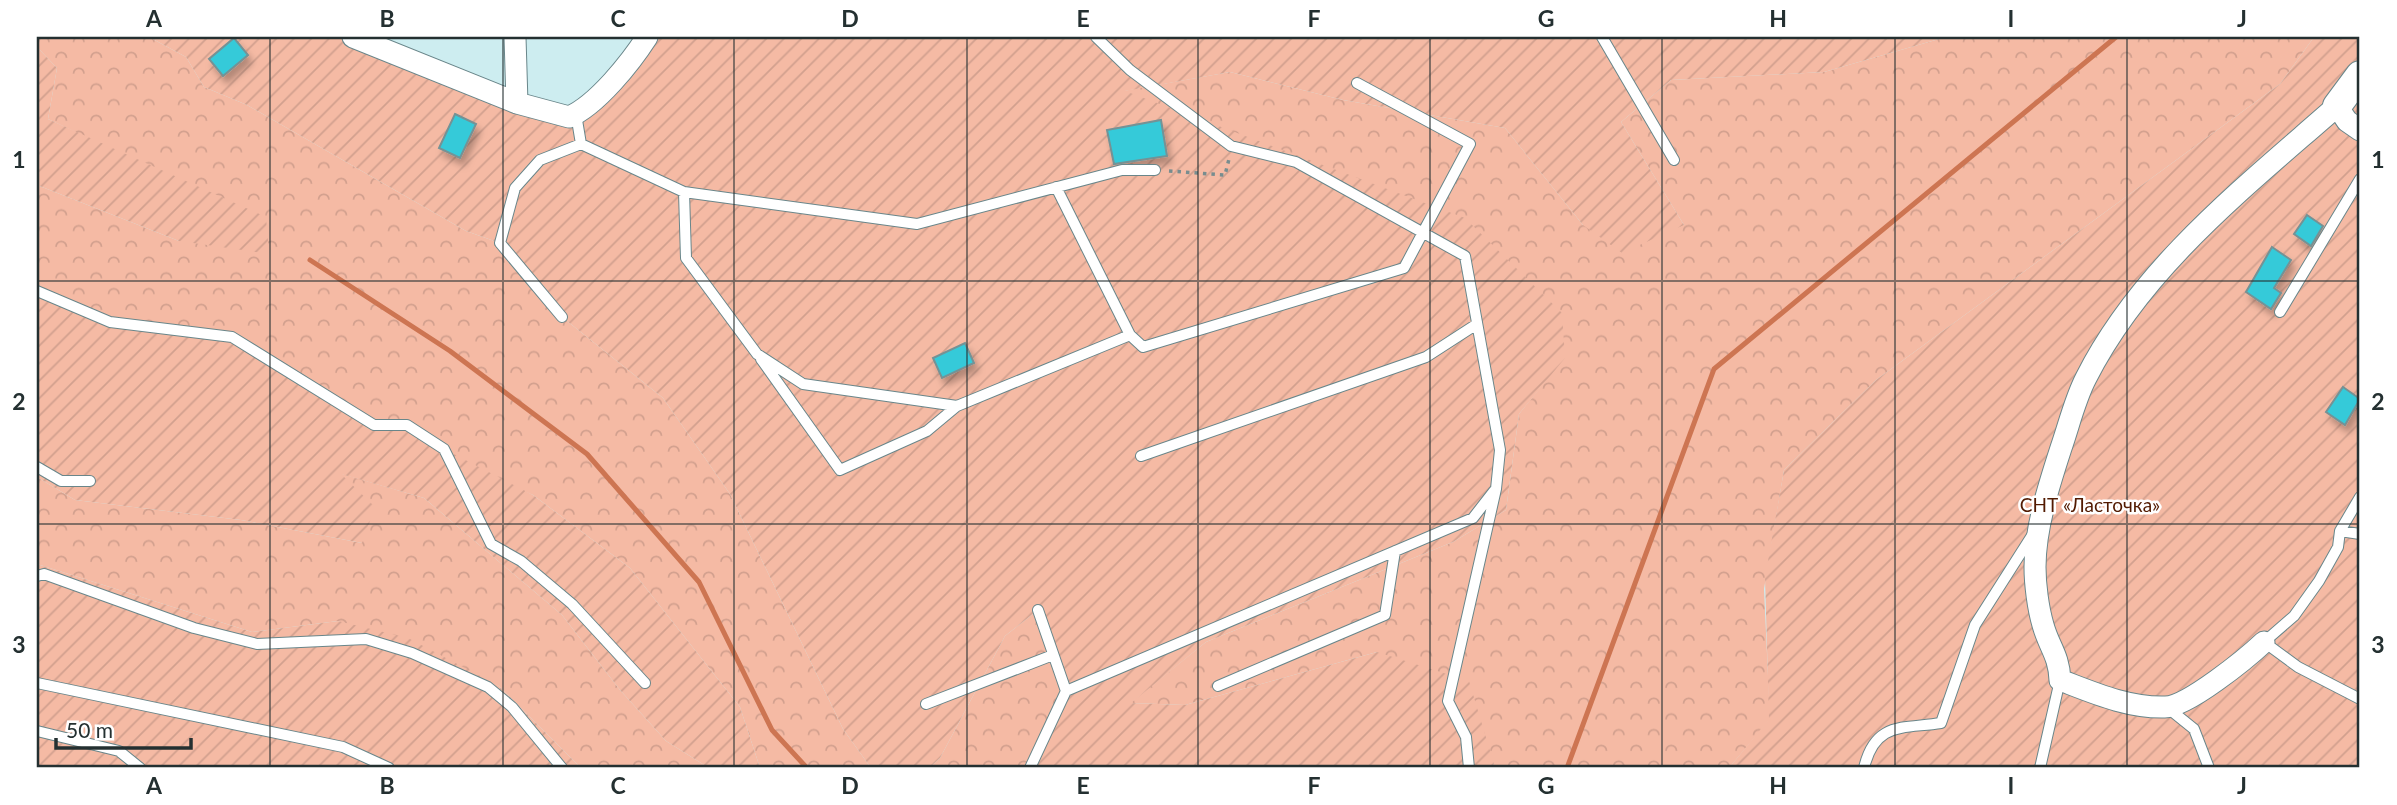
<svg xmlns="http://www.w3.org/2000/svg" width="2397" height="805" font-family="Lato,sans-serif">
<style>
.forest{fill:url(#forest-crowns)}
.garden{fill:url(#garden-furrows)}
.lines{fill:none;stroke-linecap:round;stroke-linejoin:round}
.stream{stroke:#cd7552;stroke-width:5}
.building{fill:#34cad9;stroke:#749295;stroke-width:2;filter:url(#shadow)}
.lane-casing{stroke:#69868a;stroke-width:12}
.street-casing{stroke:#69868a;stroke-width:23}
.secondary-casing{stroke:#69868a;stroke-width:30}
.path{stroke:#788d8f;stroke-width:3.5;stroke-dasharray:3.5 5;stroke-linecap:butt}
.lane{stroke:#fff;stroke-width:10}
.street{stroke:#fff;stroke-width:21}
.secondary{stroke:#fff;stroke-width:28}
.grid{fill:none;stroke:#243031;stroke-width:2;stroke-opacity:0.55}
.labels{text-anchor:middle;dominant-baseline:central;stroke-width:5;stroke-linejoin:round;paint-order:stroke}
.park-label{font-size:19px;fill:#521a01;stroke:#fff}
.neatline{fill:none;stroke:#243031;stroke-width:2.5}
.grid-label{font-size:23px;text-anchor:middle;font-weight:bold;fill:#243031}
</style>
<defs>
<pattern id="forest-crowns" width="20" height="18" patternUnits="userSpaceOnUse" patternTransform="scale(1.75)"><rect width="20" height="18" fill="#f5baa4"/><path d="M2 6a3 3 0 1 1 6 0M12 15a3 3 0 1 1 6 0" fill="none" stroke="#d2a08e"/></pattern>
<pattern id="garden-furrows" width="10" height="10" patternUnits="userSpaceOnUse" patternTransform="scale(1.75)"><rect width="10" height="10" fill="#f5baa4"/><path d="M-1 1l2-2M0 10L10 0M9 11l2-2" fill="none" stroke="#d2a08e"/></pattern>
<filter id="shadow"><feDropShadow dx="4" dy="7" stdDeviation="3.5" flood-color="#0004"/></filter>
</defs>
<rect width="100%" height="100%" fill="#cdedf0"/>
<path class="forest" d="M37,37H149L186,57L204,87L247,105L466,231L500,243L562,317L663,398L730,494L843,729L871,768H760L740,707L630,568L533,495L374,425L37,291V185L179,241L118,152L48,119L57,68L37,47Z
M1946,37H2314L2280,84L1876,380L1784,470L1764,589L1770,719L1729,768H1492L1494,764L1377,652L1185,705L1130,703L1206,642L1453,542L1506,510L1519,414L1564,358L1123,91L1230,72L1343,100L1505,128L1583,225H1684L1621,122L1671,80L1824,72Z
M339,473L424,498L562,615L620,690L666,741L709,768H581L499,686L338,621L252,632L37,564V477L75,500L241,520L362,543Z
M1038,610L1066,691L1030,768H929L940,758L1005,636Z"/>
<path class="garden" d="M149,37H337L554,124L585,115L654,37H1946L1824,72L1671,80L1621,122L1684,225L1622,253L1583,225L1505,128L1343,100L1230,72L1125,91L1465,218L1562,313L1565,358L1519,414L1506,510L1453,542L1206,642L1131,703L1185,705L1377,652L1469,681L1494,764L1492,768H1030L1066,691L1038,610L1005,636L940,758L929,768H871L843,729L730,494L663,398L562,317L500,243L466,231L247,105L204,87L186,57Z
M2314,37H2360V768H1729L1769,719L1765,578L1784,470L1876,380L2280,84Z
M37,47L57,68L48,119L266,217L269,254L179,241L37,185Z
M37,291L110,322L232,337L374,425H407L444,449L533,495L630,568L740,707L760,768H709L666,741L620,690L562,615L424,498L341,474L375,507L362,543L241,520L75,500L37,477Z
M37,564L252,632L338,621L408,638L499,686L581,768H37Z"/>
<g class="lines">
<path class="stream" d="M310,260L450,351L587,454L699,582L772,730L807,768
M1567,768L1714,369L2116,37"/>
</g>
<path class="building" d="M234,38L248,55L223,76L209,59Z
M455,114L476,124L460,158L439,148Z
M1161,120L1167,156L1114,164L1107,130Z
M2307,215L2323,226L2311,246L2294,234Z
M2272,247L2291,260L2274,288L2281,293L2271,309L2246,292Z
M965,343L974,363L942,378L933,358Z
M2343,387L2360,399L2345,425L2326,412Z"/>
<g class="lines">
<g class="lane-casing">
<path id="lane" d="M1096,37L1130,70L1231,146L1296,162L1465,256L1500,450L1496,489L1448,701L1466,737L1469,768
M1602,37L1674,160
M576,114L581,144L684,192L917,224L1122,170H1155
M1056,187L1130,335
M684,192L686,258L757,354L803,384L957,406L1130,335L1143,347L1404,268L1470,144L1357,83
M37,291L110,322L232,337L374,425H407L444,449L491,544L521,561L572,604L645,683
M2280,312L2360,179
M562,317L500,243L515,188L540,160L581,144
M761,359L840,470L927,431L957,406
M1141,456L1426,357L1477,324
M37,467L61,481H90
M2360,497L2340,531L2338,547L2319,581L2294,616L2264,642L2298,667L2360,699
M2340,531L2360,534
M37,576L44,574L194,628L257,644L366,639L412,653L488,687L512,707L562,768
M1038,610L1066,691
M37,683L343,747L389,768
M1218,686L1385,615L1395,551
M926,704L1053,655
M2168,708L2194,729L2209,768
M37,731L119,751L140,768
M1030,768L1066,691L1473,518L1494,491
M1864,768C1875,721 1903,729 1941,723L1975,625L2033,534
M2040,768L2060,680"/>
</g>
<g class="street-casing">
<path id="street" d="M353,37L517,103L569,117C597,105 631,62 647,37
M515,37L517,103
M2264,642C2247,658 2187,707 2165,707C2128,708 2094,693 2060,680C2059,655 2049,647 2043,625C2038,608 2035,584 2035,567C2035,528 2049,485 2061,448C2069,425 2075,399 2086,378C2142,267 2245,187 2337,106L2347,121L2360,130"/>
</g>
<g class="secondary-casing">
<path id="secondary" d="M2337,106L2360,75"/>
</g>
<path class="path" d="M1169,171L1225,175L1229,159"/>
<use href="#lane" class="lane"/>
<use href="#street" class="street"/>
<use href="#secondary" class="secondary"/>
</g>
<path class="grid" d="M270,37V768M503,37V768M734,37V768M967,37V768M1198,37V768M1430,37V768M1662,37V768M1895,37V768M2127,37V768M37,281H2360M37,524H2360"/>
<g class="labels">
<g class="park-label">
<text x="2090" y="504">СНТ «Ласточка»</text>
</g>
</g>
<rect width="2397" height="805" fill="none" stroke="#ffffff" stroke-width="77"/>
<path d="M56 738v10h135v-10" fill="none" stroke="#243031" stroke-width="3.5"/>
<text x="66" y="738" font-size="21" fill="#243031" stroke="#ffffff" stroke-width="5" paint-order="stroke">50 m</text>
<rect x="38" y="38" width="2320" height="728" class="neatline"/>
<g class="grid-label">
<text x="154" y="27">A</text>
<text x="387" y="27">B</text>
<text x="618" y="27">C</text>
<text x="850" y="27">D</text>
<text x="1083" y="27">E</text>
<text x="1314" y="27">F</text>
<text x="1546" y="27">G</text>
<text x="1778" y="27">H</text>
<text x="2011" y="27">I</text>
<text x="2242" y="27">J</text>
<text x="19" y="168">1</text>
<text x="2378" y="168">1</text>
<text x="19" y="410">2</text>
<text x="2378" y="410">2</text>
<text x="19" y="653">3</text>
<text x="2378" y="653">3</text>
<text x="154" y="794">A</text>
<text x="387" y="794">B</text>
<text x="618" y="794">C</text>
<text x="850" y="794">D</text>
<text x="1083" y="794">E</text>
<text x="1314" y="794">F</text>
<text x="1546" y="794">G</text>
<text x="1778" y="794">H</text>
<text x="2011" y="794">I</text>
<text x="2242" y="794">J</text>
</g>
</svg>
